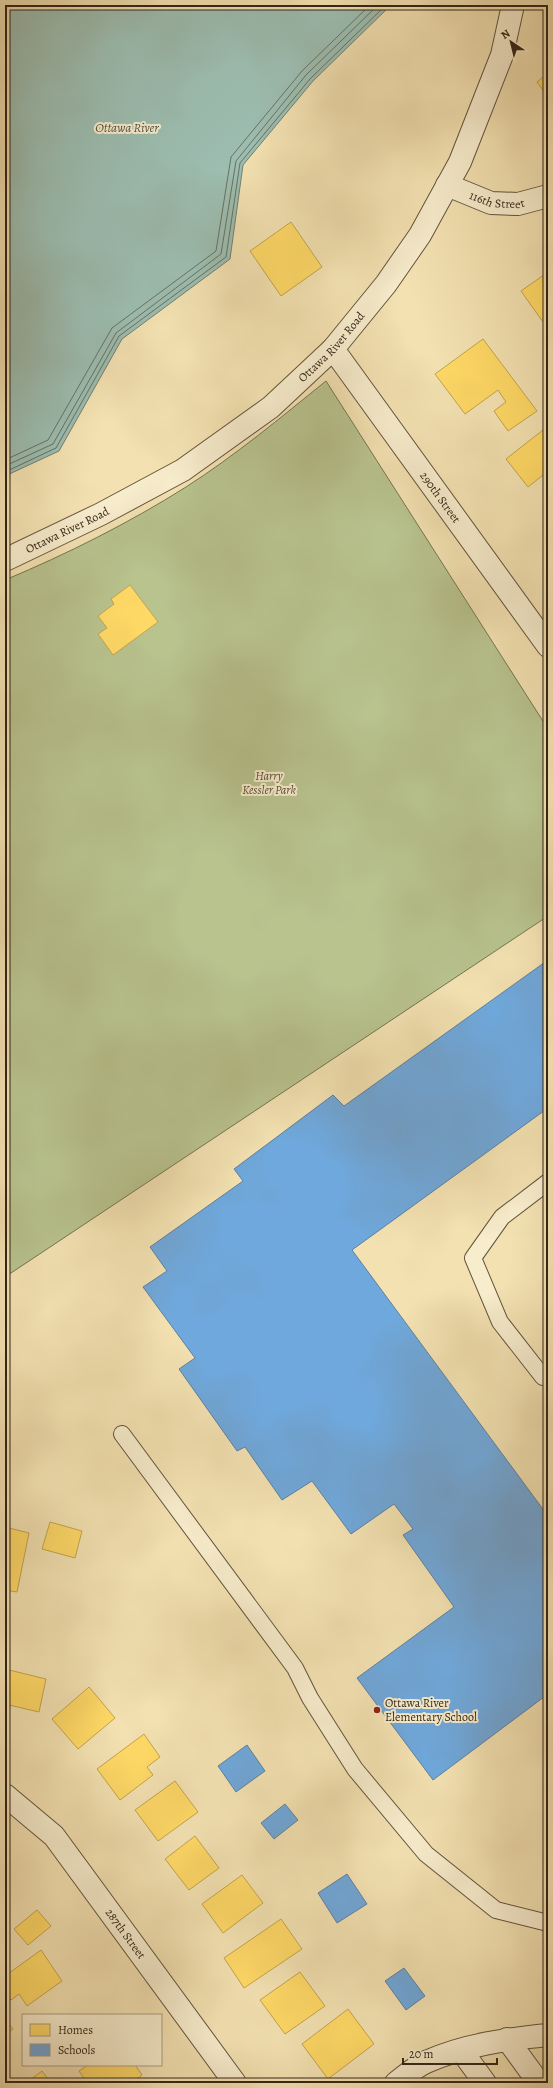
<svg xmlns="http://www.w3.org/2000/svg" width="553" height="2088" font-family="Alegreya,serif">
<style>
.green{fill:#b8c38e;stroke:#757452}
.water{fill:#9cbdb0;stroke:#728072}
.homes{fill:#ffd966;stroke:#c2a34e}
.schools{fill:#6fa8dc;stroke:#5d81a1}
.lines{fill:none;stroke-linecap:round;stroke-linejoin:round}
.shore{stroke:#677163;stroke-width:1}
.service-casing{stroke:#62543d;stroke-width:18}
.minor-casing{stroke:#62543d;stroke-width:24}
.tertiary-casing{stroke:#62543d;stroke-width:24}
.service{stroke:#f7eccc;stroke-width:16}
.minor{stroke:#f7eccc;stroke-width:22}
.tertiary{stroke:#f7eccc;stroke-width:22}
.poi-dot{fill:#8f2418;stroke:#f7eccc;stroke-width:1.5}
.labels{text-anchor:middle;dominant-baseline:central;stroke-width:4;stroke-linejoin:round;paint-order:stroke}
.street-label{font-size:12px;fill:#322516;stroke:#f7eccc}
.park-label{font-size:12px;font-style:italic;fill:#544c34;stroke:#f7eccc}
.poi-label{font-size:12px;fill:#322516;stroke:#f7eccc;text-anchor:start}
.water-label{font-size:13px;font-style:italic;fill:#525344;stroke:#f7eccc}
</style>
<rect width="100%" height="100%" fill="#f3e1b1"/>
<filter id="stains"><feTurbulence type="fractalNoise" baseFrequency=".005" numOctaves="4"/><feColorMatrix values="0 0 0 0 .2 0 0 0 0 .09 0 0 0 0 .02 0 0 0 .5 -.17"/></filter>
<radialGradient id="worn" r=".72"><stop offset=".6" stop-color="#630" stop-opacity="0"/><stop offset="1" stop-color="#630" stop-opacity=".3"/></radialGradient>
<path class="green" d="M326,381L548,729V916L5,1277V580C67,554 129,523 186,487C236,455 280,418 326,381Z"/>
<path class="water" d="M5,5H391L313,81L243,165L230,259L122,339L59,451L5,476Z"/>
<path class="homes" d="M548,73V97L537,82Z
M291,222L322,267L281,296L250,251Z
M548,272V329L521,291Z
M483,339L537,411L508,431L494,411L506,402L498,390L465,414L435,374Z
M543,430L548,436V471L528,487L506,459Z
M130,585L158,622L113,655L98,634L107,628L98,616L114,604L111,599Z
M50,1522L82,1531L75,1558L42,1549Z
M5,1527L29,1533L17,1592L5,1590Z
M5,1669L46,1679L39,1712L9,1705L5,1719Z
M89,1687L115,1718L78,1749L52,1719Z
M144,1734L160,1757L147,1767L153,1775L120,1800L97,1769Z
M175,1781L198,1812L158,1841L135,1810Z
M195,1836L219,1868L189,1890L165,1859Z
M242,1875L263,1903L223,1933L202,1904Z
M37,1910L51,1926L28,1945L14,1929Z
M281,1919L302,1949L244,1988L224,1958Z
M41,1950L62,1981L27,2006L19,1994L11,2000L5,1993V1976Z
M300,1972L325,2006L285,2034L260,2000Z
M348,2009L374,2044L328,2079L302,2044Z
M5,2019L13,2029L5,2035Z
M88,2065H135L142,2075L131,2083H87L79,2071Z
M42,2071L51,2083H26Z"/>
<path class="schools" d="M548,960V1108L352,1250L548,1516V1694L433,1780L357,1678L454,1607L403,1535L413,1529L394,1504L351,1534L312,1481L282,1500L245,1447L237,1451L179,1369L195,1358L143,1287L167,1271L150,1247L243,1181L234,1169L333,1095L344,1106Z
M247,1745L265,1771L236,1792L218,1766Z
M285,1804L298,1820L274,1839L261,1823Z
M347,1874L367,1904L337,1923L318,1893Z
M404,1968L425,1996L406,2010L385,1981Z"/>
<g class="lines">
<path class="shore" d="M5,460L48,440L112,328L216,251L231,157L302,71L370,5
M5,466L53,444L116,333L221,254L236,161L306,75L378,5
M5,472L56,448L119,336L226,257L240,163L310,79L386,5"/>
<g class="service-casing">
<path id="service" d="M543,1377L500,1322L473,1258L502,1217L548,1182
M122,1434L295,1668L310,1698L355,1769L426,1854L496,1910L548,1923"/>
</g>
<g class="minor-casing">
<g id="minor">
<path id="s1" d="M447,185L491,203L518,204L548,196"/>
<path id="s2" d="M5,1795L54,1836L235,2083"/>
<path d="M507,2039L539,2083"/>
<path d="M461,2050L485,2083"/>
</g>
</g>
<g class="tertiary-casing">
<g id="tertiary">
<path id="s3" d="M333,349L548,646"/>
<path id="s4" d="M5,560L101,514L183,470L271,407L333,349L386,284L420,235L460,162L502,55L513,5"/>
<path d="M396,2083C405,2076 415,2067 426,2062C464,2045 507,2039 548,2035"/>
</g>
</g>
<use href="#service" class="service"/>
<use href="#minor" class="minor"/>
<use href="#tertiary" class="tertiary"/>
</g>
<circle class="poi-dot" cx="377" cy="1710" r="4"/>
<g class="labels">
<g class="street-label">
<text stroke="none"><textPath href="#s1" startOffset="53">116th Street</textPath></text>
<text stroke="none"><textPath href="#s4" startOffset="393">Ottawa River Road</textPath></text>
<text stroke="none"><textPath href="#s3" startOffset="183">290th Street</textPath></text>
<text stroke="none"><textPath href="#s4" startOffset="69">Ottawa River Road</textPath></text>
<text stroke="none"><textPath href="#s2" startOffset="185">287th Street</textPath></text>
</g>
<g class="park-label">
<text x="269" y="776">Harry<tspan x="269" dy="14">Kessler Park</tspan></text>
</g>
<g class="poi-label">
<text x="385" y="1703">Ottawa River<tspan x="385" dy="14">Elementary School</tspan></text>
</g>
<g class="water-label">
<text x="127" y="127">Ottawa River</text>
</g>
</g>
<rect width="553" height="2088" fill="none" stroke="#f3e1b1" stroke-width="20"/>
<rect x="6" y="6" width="541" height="2076" fill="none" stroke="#322516" stroke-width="2"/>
<rect x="10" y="10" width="533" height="2068" fill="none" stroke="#322516"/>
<rect x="22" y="2014" width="140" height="52" fill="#f7eccc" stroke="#a89c83"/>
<rect x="30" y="2024" width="20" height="12" fill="#ffd966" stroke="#a89c83"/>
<text x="58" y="2034" font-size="12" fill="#322516">Homes</text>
<rect x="30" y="2044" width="20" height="12" fill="#6fa8dc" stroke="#a89c83"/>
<text x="58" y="2054" font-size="12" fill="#322516">Schools</text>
<g transform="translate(511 42) rotate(325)" stroke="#f7eccc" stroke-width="3" paint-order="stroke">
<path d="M0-3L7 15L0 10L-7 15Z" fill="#322516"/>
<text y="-6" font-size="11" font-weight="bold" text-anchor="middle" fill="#322516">N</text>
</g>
<path d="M403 2058v6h94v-6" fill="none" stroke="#322516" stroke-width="2"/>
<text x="409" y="2058" font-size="12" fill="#322516" stroke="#f7eccc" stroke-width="3" paint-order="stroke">20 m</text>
<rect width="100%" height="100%" filter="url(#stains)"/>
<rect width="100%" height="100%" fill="url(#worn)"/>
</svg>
